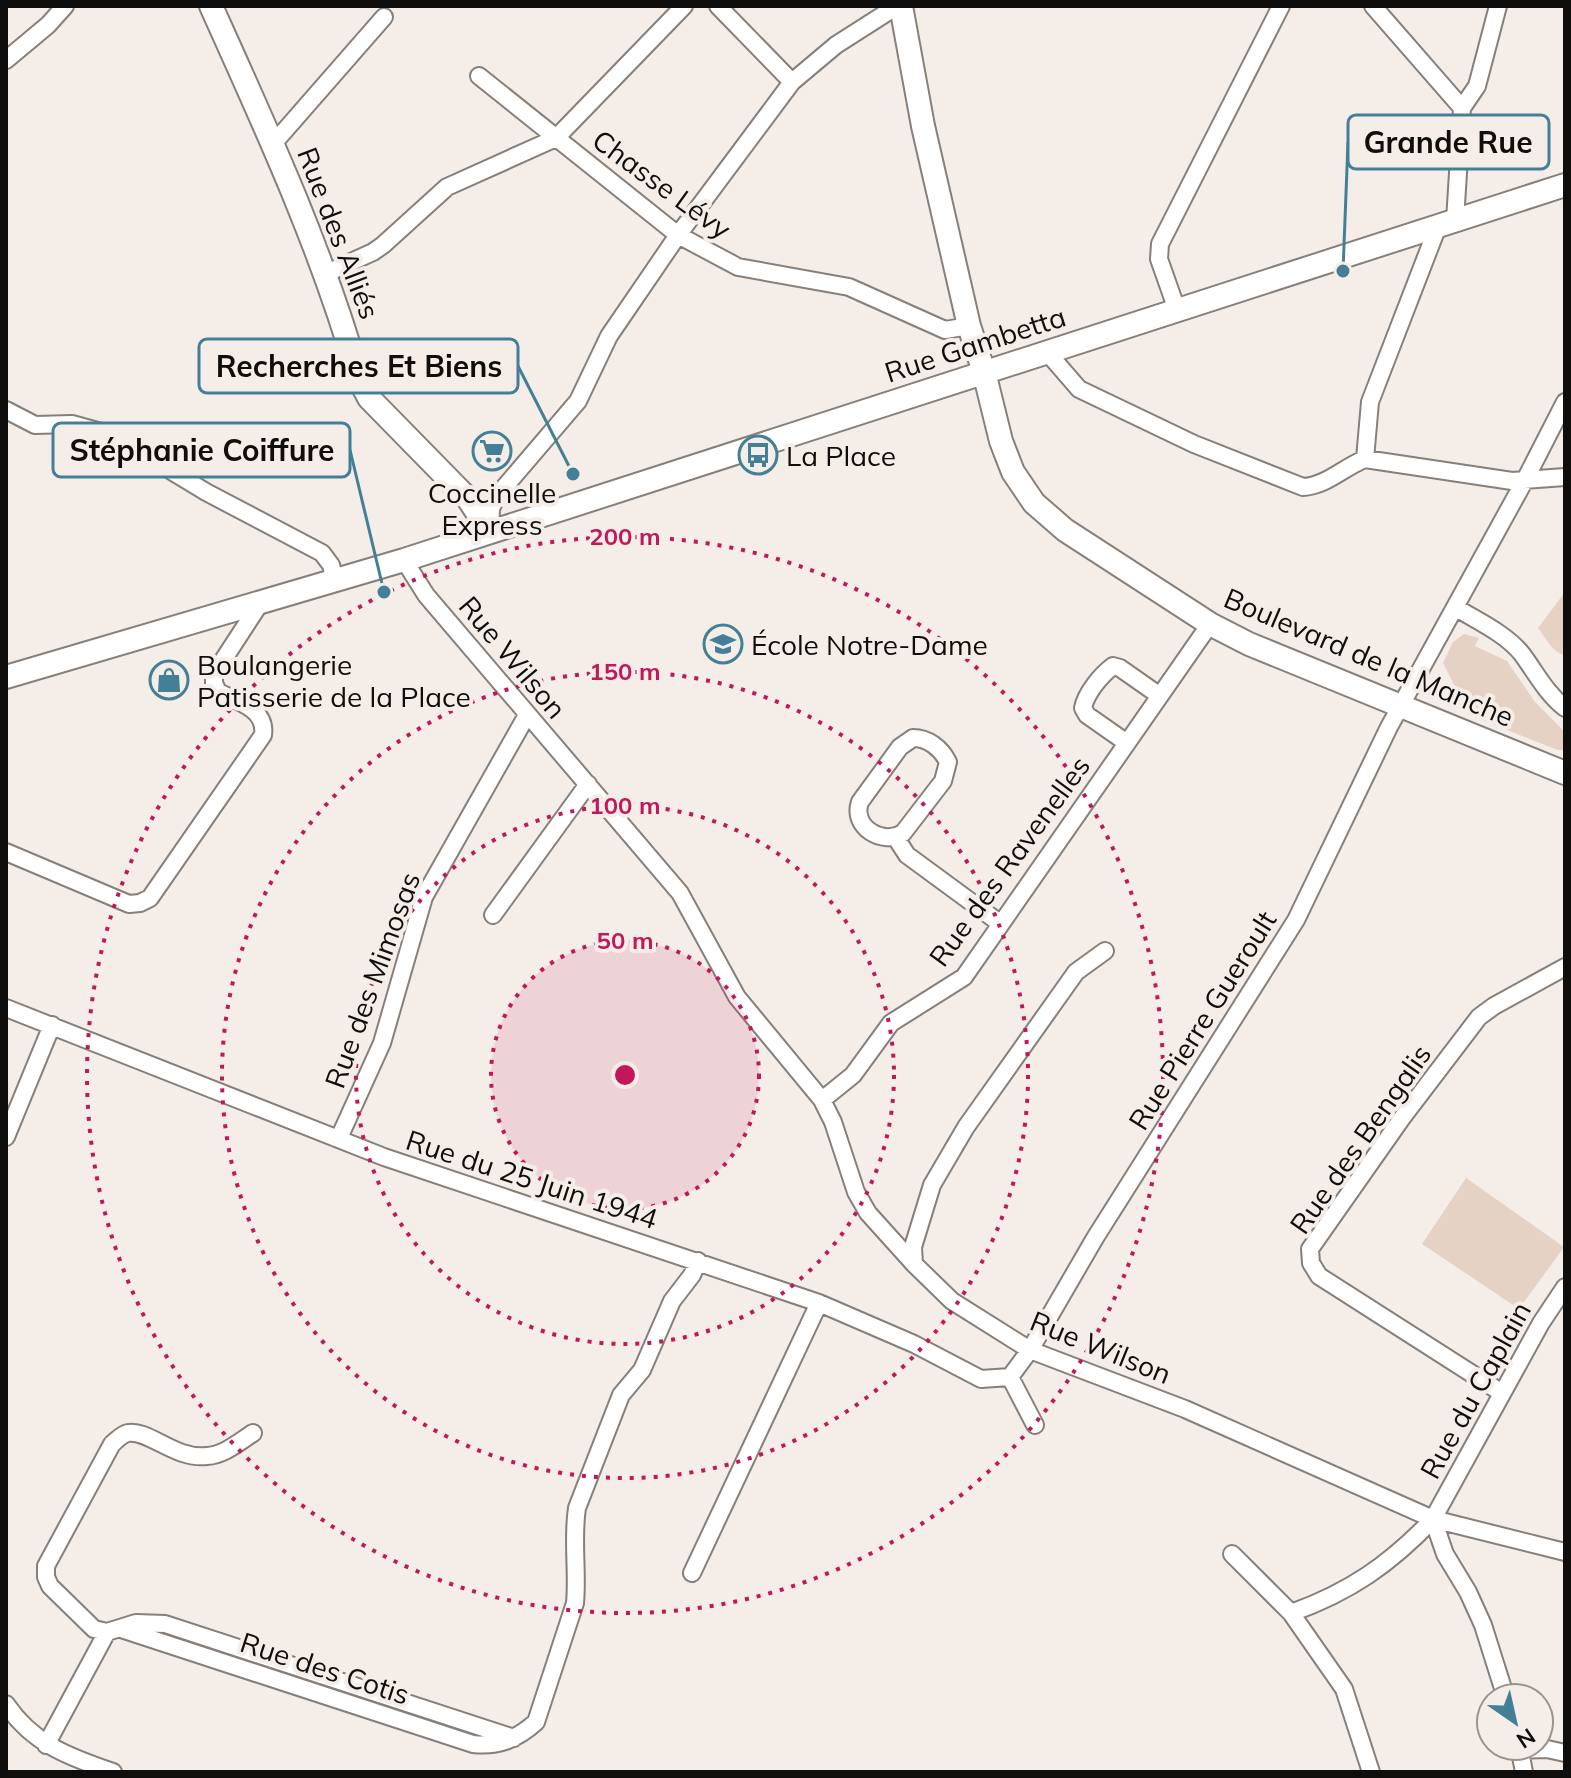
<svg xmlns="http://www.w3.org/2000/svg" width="1571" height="1778" font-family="Mulish,sans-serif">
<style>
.green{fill:#e6d2c5}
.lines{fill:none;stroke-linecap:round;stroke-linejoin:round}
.street-casing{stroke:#867f7a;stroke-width:20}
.secondary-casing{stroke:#867f7a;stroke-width:26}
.street{stroke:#fff;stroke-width:16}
.secondary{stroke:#fff;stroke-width:22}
.ring{fill:none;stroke:#c2185b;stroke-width:4;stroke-dasharray:4 8}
.labels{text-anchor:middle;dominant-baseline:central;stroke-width:8;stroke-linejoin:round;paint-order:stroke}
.street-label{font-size:28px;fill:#100e0c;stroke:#f4ede8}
.poi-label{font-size:28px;fill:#100e0c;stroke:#f4ede8;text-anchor:start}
.centre{fill:#c2185b;stroke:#f4ede8;stroke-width:4}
.ring-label{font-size:24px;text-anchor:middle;font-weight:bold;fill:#c2185b;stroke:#f4ede8;stroke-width:8;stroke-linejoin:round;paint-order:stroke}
.leader{fill:none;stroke:#438097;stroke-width:3}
.callout-dot{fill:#438097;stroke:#f4ede8;stroke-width:3}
.callout{fill:#f4ede8;stroke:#438097;stroke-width:3}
.callout-label{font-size:30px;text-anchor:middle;font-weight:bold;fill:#100e0c}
</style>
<rect width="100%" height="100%" fill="#f4ede8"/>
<path class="green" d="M1565,592V655C1553,653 1545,637 1538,628Z
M1464,634L1479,638L1475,646L1507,661L1535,702L1565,732V750H1558L1469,715L1443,663L1453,642Z
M1466,1178L1564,1247L1519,1309L1422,1244Z"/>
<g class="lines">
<g class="street-casing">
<path id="street" d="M718,6L792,82
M1373,6L1462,108L1455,221
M6,60L48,25L65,6
M479,76L678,235L738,267L849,287L945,330L969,326
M1462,108L1477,86L1498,6
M273,144L384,17
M327,273L373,252L383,245L447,187L556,138L684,6
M1177,310L1159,259L1160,244L1281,6
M1047,352L1079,389L1194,444L1303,487C1326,486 1344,467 1365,459L1512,481L1565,477
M6,410L35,425L72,424L112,435L206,492L322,553L331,565L335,581
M1365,459L1370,402L1438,226
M490,532L491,509L496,497L578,401L609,336L678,235L792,82L836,45L897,6
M404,560L426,595L680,893L737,997L822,1100L833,1122L856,1192L868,1213L914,1264L952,1301L1030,1350L1185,1409L1433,1519L1565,1552
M1455,607C1477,621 1505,633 1522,654C1536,673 1546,693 1565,708
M913,738C928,738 941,748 948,762L943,781L903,833C883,846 851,827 860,802L900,747Z
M1127,743L1087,715L1083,708C1086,693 1101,675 1113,666L1120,668L1160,696
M896,838L907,855L1001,924
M6,852L129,904L140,903L150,898L263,735C267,709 237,701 218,692L214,683V674L261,602
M493,915L588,784
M6,1008L384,1157L819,1303L914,1344L981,1379L1010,1377L1030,1350L1095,1238L1296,920L1389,727L1525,480L1565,402
M822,1100L853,1075L891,1023L964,977L1210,624
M6,1137L52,1025
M339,1138L382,1043L424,897L527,715
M914,1264L913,1247L932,1185L966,1127L1076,972L1105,951
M1010,1377L1035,1425
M1502,1393L1319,1276L1311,1263L1310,1249L1402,1118L1479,1017L1494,1006L1565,967
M253,1433C239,1442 224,1455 207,1456C175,1460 148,1429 128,1433C122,1434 117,1440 112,1444L46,1566V1577L50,1586L94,1629L107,1632L136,1623L165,1624L514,1738
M1433,1519L1445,1554L1468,1592L1483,1625L1506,1698
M1232,1554L1291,1613L1344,1689L1371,1772
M692,1573L819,1303
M1291,1613C1350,1592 1390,1564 1433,1519L1541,1323L1565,1287
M121,1629L473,1744C498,1747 517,1739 536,1722L575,1603C578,1571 572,1540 577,1508L621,1395L642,1370L672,1301L692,1275L698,1261
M6,1704C33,1744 69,1757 113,1772
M46,1745L107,1632
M1519,1746L1524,1772
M1520,1750L1547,1749L1565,1753"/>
</g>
<g class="secondary-casing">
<path id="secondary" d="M211,6C266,128 322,249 359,379L369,398L469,500L490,532
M901,6L923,126L969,326L984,372L1001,441L1013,472L1034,503L1065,530L1210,624L1249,644L1565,773
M6,677L404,560L1565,185"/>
</g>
<use href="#street" class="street"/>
<use href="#secondary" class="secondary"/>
</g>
<circle cx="625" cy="1075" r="134" fill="#c2185b" fill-opacity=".12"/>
<g class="ring">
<circle cx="625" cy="1075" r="134"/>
<circle cx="625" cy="1075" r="269"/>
<circle cx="625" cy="1075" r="403"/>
<circle cx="625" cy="1075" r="538"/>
</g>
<defs>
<g id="supermarket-ring" transform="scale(2)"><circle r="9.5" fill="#f4ede8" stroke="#438097" stroke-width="1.5"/><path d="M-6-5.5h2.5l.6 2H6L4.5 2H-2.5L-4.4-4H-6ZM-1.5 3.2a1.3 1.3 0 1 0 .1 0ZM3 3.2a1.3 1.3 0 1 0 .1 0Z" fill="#438097"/></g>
<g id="bus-ring" transform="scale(2)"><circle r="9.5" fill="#f4ede8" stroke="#438097" stroke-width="1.5"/><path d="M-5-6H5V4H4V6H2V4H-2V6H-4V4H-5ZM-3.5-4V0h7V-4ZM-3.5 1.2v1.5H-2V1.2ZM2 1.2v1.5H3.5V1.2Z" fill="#438097"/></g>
<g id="school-ring" transform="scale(2)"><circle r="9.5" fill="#f4ede8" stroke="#438097" stroke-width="1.5"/><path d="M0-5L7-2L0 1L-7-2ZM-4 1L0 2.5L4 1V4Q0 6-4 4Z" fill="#438097"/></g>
<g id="shop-ring" transform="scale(2)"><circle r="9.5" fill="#f4ede8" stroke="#438097" stroke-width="1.5"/><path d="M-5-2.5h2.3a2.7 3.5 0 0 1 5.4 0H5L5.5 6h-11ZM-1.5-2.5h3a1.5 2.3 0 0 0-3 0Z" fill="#438097"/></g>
</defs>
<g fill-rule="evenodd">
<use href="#supermarket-ring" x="492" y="451"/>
<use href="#bus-ring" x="758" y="455"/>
<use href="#school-ring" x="723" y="644"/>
<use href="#shop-ring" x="169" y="680"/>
</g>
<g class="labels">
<g class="street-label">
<text transform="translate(662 184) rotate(36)">Chasse Lévy</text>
<text transform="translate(339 233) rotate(69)">Rue des Alliés</text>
<text transform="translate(975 344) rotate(-18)">Rue Gambetta</text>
<text transform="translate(513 657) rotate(50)">Rue Wilson</text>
<text transform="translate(1369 657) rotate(23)">Boulevard de la Manche</text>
<text transform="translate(1009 861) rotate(-54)">Rue des Ravenelles</text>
<text transform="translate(372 980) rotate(-70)">Rue des Mimosas</text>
<text transform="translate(1202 1020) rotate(-58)">Rue Pierre Gueroult</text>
<text transform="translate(1360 1139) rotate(-55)">Rue des Bengalis</text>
<text transform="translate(532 1179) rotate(18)">Rue du 25 Juin 1944</text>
<text transform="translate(1101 1347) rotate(22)">Rue Wilson</text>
<text transform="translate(1475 1390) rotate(-61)">Rue du Caplain</text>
<text transform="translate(325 1668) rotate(18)">Rue des Cotis</text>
</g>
<g class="poi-label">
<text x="786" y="455">La Place</text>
<text x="492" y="492" text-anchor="middle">Coccinelle<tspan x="492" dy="32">Express</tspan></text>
<text x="751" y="644">École Notre-Dame</text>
<text x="197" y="664">Boulangerie<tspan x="197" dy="32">Patisserie de la Place</tspan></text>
</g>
</g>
<circle cx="625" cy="1075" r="12" class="centre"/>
<g class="ring-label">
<text x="625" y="545">200 m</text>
<text x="625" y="680">150 m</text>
<text x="625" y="814">100 m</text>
<text x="625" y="949">50 m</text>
</g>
<path class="leader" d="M1343 271L1348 142M573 474L518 366M384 592L350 450"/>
<g class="callout-dot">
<circle cx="1343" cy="271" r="8"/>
<circle cx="573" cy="474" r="8"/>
<circle cx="384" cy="592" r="8"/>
</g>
<g class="callout">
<rect x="1348" y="115" width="201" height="54" rx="8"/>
<rect x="199" y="339" width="319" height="54" rx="8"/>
<rect x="53" y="423" width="297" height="54" rx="8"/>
</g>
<g class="callout-label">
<text x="1448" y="153">Grande Rue</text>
<text x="359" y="377">Recherches Et Biens</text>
<text x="202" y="461">Stéphanie Coiffure</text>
</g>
<rect width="1571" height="1778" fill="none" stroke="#100e0c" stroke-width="16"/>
<g transform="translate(1515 1722) rotate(146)"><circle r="38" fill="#f4ede8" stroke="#999490" stroke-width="2"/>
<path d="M0-6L14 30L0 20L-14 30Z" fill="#438097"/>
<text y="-12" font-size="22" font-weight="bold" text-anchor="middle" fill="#100e0c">N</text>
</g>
</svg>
